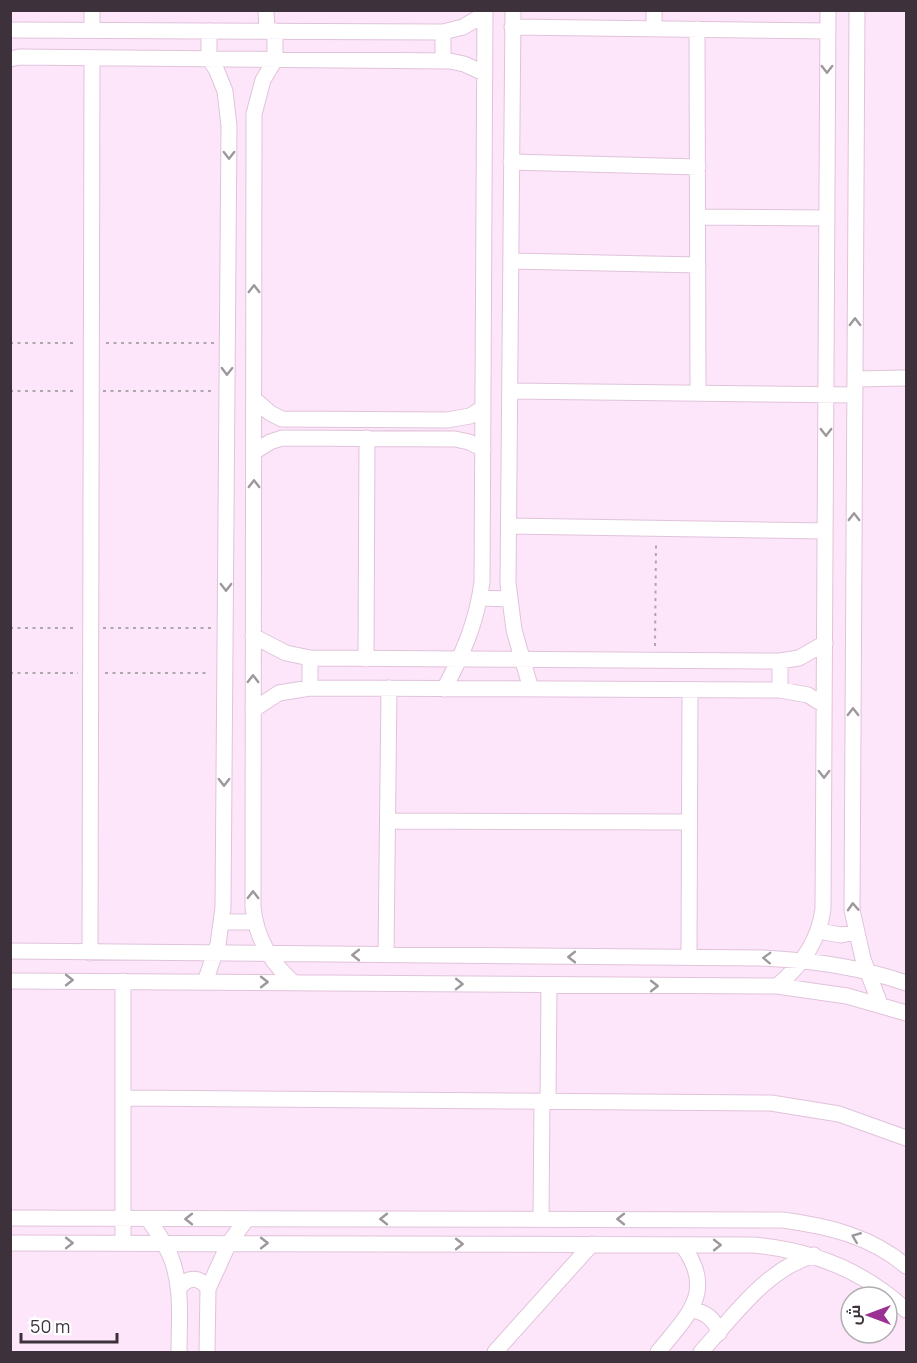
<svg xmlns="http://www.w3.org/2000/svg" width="917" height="1363" font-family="Manrope,Cairo,sans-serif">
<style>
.built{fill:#fde6f9;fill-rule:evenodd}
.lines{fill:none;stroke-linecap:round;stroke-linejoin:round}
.minor-casing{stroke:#e0c3db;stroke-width:17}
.path{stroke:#afa7ae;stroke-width:2;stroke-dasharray:3 4.5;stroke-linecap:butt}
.minor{stroke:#fff;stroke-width:15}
.oneway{stroke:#9e989e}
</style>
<rect width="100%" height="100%" fill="#fbf5fa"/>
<path class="built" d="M10,11H906V1352H11ZM851,1297H887V1333H851Z"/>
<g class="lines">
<g class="minor-casing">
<path id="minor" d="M266,10L267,31
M513,10L508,583L514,630L531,689
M857,10L852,910L863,959L880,1004
M512,27L828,31
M654,29V10
M697,29L698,393
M10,30L443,32L463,27L485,14
M92,30V10
M275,31V60L263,80L254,114L253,907C256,938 271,963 294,983
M443,32V61
M10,59L19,57L450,61L464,64L484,73
M511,162L698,167
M698,217L827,218
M511,261L698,265
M855,379L906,378
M510,391L855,395
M254,399L270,413L282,419L447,420L470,416L483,408
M254,452L270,442L282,438L455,439L469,442L483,449
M509,526L825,531
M480,598L509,599
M253,636L286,653L310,658L780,661L799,658L825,643
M366,659L367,438
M780,661V690
M310,688V658
M444,689C463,654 477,621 482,582L485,10
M253,710L279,693L310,688L780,690L808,695L824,705
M388,821L689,822
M222,922H255
M818,931L841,935L856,932
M10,951L761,958C810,960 860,967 906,983
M90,953L92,58
M386,955L389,688
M689,957L690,690
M10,981L777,986L847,996L906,1013
M123,981V1243
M205,982L218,944L223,908L229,126L225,91L216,69L209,59V31
M777,986C801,966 819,940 823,909L828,10
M123,1098L771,1103L839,1114L906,1138
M548,1101L549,985
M10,1218L783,1220C827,1226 871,1236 906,1266
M148,1219C156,1230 164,1242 170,1255C183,1286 179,1320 179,1352
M541,1219L542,1101
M10,1243L753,1245C811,1250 863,1270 906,1310
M179,1289C187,1276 200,1276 208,1289
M692,1310C706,1312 715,1319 719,1333
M207,1352L208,1289L229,1243L247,1219
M495,1352L592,1244
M658,1352C687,1316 717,1291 682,1245
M701,1352C734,1316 765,1270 814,1255"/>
</g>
<path class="path" d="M10,343H77
M106,343H215
M10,391H77
M103,391H215
M10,628H77
M103,628H212
M655,646L656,543
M10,673H78
M105,673H210"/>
<use href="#minor" class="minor"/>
</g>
<defs><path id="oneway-chevron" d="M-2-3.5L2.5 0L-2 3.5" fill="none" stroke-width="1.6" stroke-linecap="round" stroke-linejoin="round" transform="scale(1.5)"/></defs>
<g class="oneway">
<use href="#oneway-chevron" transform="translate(827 69) rotate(90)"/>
<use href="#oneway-chevron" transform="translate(229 155) rotate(90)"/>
<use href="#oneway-chevron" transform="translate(254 289) rotate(-90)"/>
<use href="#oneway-chevron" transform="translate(855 322) rotate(-90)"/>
<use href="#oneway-chevron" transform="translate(227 371) rotate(91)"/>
<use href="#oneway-chevron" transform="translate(826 432) rotate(90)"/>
<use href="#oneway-chevron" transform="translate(254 484) rotate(-90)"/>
<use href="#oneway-chevron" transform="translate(854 517) rotate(-90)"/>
<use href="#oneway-chevron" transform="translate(226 587) rotate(90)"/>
<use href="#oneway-chevron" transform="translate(253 679) rotate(-90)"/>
<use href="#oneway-chevron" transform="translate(853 712) rotate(-90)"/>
<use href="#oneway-chevron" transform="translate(824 774) rotate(90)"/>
<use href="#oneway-chevron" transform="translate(224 782) rotate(90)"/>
<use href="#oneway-chevron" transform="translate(253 895) rotate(-90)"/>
<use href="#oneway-chevron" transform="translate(853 907) rotate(-93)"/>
<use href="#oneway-chevron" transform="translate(356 955) rotate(-180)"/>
<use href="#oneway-chevron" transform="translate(572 957) rotate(-180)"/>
<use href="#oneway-chevron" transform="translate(767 958) rotate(-178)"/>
<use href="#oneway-chevron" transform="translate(69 980)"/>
<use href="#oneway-chevron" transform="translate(264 982)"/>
<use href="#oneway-chevron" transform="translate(459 984) rotate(1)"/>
<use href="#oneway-chevron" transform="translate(654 986)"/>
<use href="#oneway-chevron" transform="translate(189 1219) rotate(-180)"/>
<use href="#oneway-chevron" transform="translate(384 1219) rotate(-180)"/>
<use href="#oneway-chevron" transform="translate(621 1219) rotate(180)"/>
<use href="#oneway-chevron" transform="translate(856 1237) rotate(-158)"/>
<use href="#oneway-chevron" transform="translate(69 1243)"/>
<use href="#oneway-chevron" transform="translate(264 1243)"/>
<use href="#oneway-chevron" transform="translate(459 1244)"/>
<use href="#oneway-chevron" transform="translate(717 1245)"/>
</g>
<rect width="917" height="1363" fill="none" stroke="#3d323c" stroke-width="24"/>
<g transform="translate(869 1315) rotate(270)"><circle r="28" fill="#ffffff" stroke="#b1adb1" stroke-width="1.5"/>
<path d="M0-4.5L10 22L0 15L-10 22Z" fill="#9b3193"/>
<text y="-9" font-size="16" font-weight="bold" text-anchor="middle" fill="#3d323c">ش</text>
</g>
<path d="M21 1333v9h96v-9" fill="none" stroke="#3d323c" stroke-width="3"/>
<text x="30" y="1333" font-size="18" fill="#3d323c" stroke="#ffffff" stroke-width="4.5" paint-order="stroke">50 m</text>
</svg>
